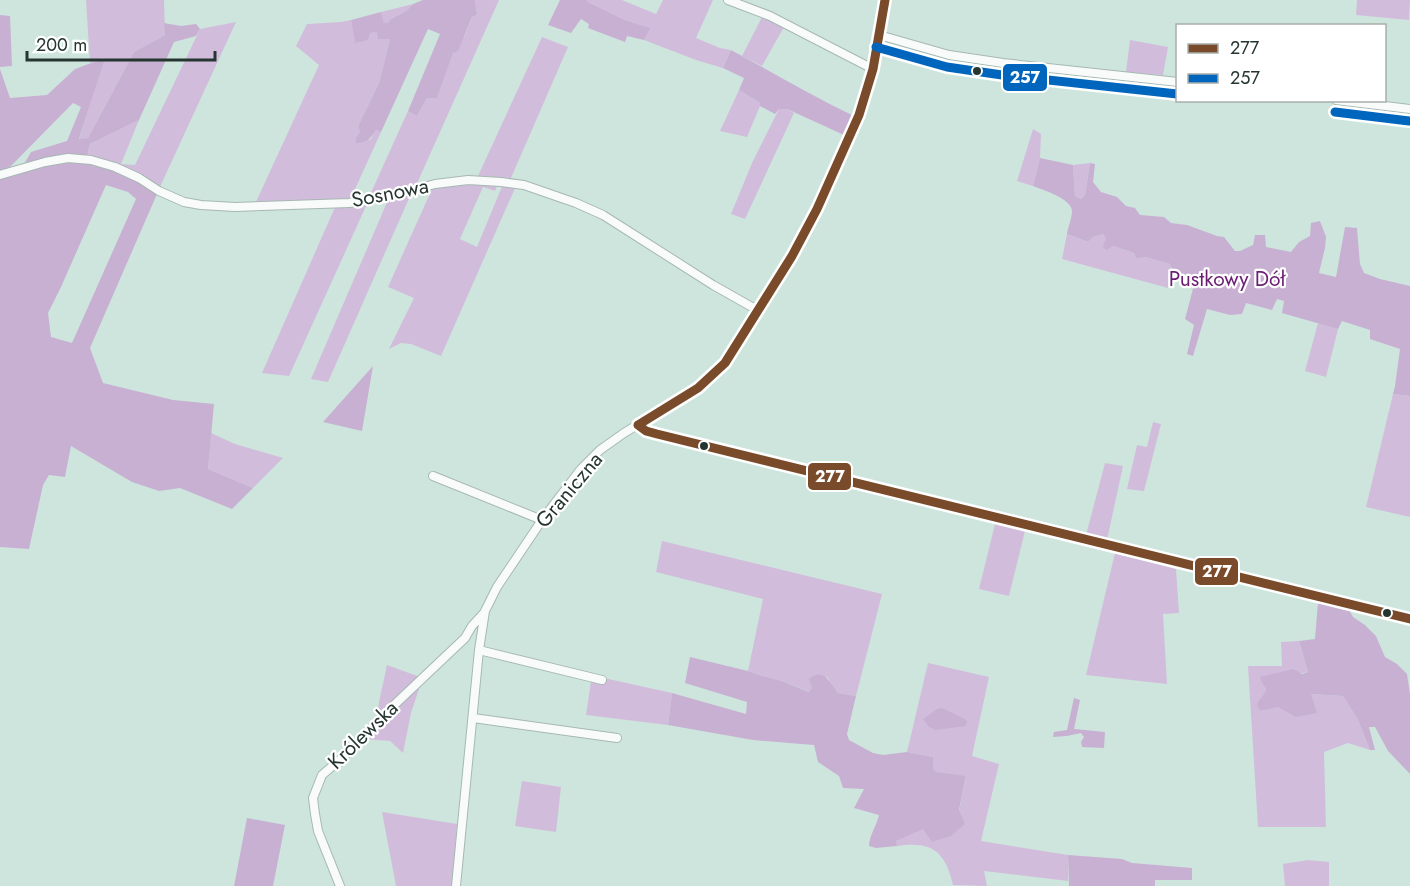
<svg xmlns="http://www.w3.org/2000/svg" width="1410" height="886" font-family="Jost,sans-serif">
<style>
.green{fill:#d1bddb}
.forest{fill:#c8b0d3;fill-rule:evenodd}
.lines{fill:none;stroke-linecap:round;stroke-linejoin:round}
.minor-casing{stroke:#a6b8b2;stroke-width:10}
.minor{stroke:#f8fbfa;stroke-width:8}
.bus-1-casing{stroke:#fff;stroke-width:14}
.bus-2-casing{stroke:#fff;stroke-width:14}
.bus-1{stroke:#7a4b2a;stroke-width:9}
.bus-2{stroke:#0065bd;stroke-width:9}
.bus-dot{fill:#253630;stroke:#fff;stroke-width:2}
.labels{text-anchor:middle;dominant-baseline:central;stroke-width:4.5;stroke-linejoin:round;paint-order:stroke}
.street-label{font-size:21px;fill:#253630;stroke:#fff}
.park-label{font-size:21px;fill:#6b1d74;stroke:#fff}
.line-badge{stroke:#fff;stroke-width:2}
.badge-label{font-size:16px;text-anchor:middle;font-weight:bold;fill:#fff}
</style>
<rect width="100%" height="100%" fill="#cee5dd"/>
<path class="green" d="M86,0H164L165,35L134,52L88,138L79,140L104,58L90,63Z
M475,0H499L415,188L369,197L408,111L417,116L427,98H437L453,52L465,35L472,17L477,15Z
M587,0H622L656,14L663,0H713L696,38L720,48L731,50L723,68L696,60L644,40L649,28L625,20L588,2Z
M1357,0H1410L1409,20L1356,15Z
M413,4L406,11L391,19L389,23L384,24L381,12Z
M762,17L784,27L762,66L742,56Z
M351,20L355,42L367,40L369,33L377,32L390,39L379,83L358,126L364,141L371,139L376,130L381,132L351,198L255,204L319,65L296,46L307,24L341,22Z
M236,22L159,189L87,158L90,144L139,120L121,164L135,165L200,29Z
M542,37L568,47L511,178L478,176Z
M1130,40L1168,47L1163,75L1126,72Z
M739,90L760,103V106L747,137L720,131Z
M779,109H787L794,113L745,219L731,214L752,163Z
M1033,129L1041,134L1040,158L1033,186L1017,181Z
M1090,163L1085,195L1081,199L1075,196L1073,165Z
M498,183L495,191L483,187L460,239L477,247L503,184L516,186L441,356L411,344L401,343L389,349L414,298L388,287L432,189L446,185Z
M411,194L328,382L311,379L388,200Z
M367,204L289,376L262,373L336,205Z
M1067,234L1088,242L1093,237L1103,234L1113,246L1134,253L1136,257H1145L1170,264L1174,273L1168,288L1062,259Z
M1318,323L1338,329L1326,377L1305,371Z
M1393,394L1410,396V517L1366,507Z
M1153,422L1161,424L1144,491L1127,489L1137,445L1147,447Z
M211,433L235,444L283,458L253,488L208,469Z
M1105,463L1123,466L1107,540L1086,535Z
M995,524L1025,531L1009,596L979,589Z
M662,541L882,594L856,696L838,693L827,677L812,688L810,692L782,681L759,675L748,671L763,599L656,572Z
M1115,553L1176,569L1179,613L1163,614L1167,684L1086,675Z
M1299,641L1308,672L1261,681L1267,689L1265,710L1311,694L1343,696L1358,720L1370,750L1348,743L1324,752L1326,827H1258L1248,666H1282L1281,642Z
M928,663L989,677L972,756L999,764L981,841L1068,855V881L984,871L987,886L953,885C945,851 932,841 897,846L895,841L959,811L966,777L937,772L933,769V757L907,752Z
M387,665L420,677L378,715L379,702Z
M604,678L672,693L668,725L586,715L591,681Z
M420,686L411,713L403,753L390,741L364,739Z
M522,781L561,787L556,832L515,826Z
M382,812L457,824L452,886H396Z
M1308,860L1329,862V886H1285L1283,864Z"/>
<path class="forest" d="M423,0H475L477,15L472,17L458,51L453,53L437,98H427L417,116L408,111L440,34L428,29L381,132L376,130C371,139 366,143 356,143V138L360,132L358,126L379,83L390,39H378L377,32L370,33L368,40L355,43L351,20L381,12L384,23H388L391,19L406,11L413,4Z
M560,0H587L588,2L625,20L650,28L644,40L627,36L625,42L588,28L589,24L581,19L571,33L548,25Z
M0,15L10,16L12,66L0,67Z
M164,23L181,26L196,24L200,29L196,36L174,42L139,120L90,144L87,157L23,166L31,152L67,141L81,107L73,103L10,167L0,171V69L10,98L47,95L75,69L105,58L79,139L88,138L134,52L165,35Z
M731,50C772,72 812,96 854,116L844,135L787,109H779L775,114L760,106V103L739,90L744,78L723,68Z
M1040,158L1073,165L1075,196L1081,199L1085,195L1090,163L1095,164L1093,182L1101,192L1117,197L1126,206L1135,208L1140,215L1164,217L1171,223L1187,225L1217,236L1224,237L1235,251H1240L1253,245L1255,235H1265L1266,247L1291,252L1299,242L1310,236L1311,223L1320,221L1326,237L1325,248L1319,273L1336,277L1345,227L1357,228L1360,264L1364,273L1380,279L1410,286V396L1393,394L1395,386L1400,349L1370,339V330L1342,321L1338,329L1282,313L1284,301L1277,299L1272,310L1246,303L1242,314L1230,315L1207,309L1193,356L1187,354L1194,325L1185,319L1195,281L1174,273L1170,264L1145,257L1136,258L1134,253L1113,246L1106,250L1103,247L1106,238L1103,234L1093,237L1088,242L1067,234C1068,227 1072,218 1072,211C1071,198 1043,190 1033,186Z
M66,159L82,161L135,178L157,194L90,348L103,383L173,400L214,404L208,469L253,488L232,509L180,488L159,491L132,482L71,446L65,477L49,475L43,485L29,549L0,547V178ZM106,185L128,192L136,199L72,343L51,337L48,313L61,287Z
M373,366L362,431L323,422Z
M1318,602L1348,608L1353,617L1365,625L1376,636L1385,657L1397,664L1407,674L1410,694V774L1388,751L1375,727H1369L1375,750H1370L1358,720L1343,696L1311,694L1317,713L1296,717L1278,707L1265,710H1260L1257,705C1259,698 1265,696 1266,689L1261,681L1260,677L1293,669L1302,674L1308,672L1299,641L1315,639Z
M690,657L748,671L759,675L782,681L809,692L812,688L809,679C823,667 830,682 838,693L856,696L847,734L849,740L873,753L883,755L907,752L933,757V769L937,772L966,776L959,810L965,824L951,836L932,842L923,829L896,841L897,846L876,848L869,846C869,836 877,825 879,815L854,808L864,789L843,788L839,776L818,762L814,745L753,740L668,725L672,693L746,714L747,702L685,683Z
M1074,698L1080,700L1074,729L1105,732L1104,748L1082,747L1081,742L1084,737L1081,733L1067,736L1053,737L1054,732L1067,730Z
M942,708L963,718L967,721L966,726L936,730L929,727L923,719L937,709Z
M247,818L285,825L273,886H234Z
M1068,855L1122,859L1132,863L1192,868V880H1155V886H1069Z"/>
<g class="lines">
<g class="minor-casing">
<path id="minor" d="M728,0L770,16L873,69
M879,35L949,55L1003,63L1178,82
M1336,100L1410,109
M0,175L45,162L68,158L91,160L115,167L139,178L159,191L184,202L201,205L235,207L349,203L398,194L435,184L468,180L501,182L524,185L576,203L603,215L713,285L759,311
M638,425L646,431L657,434L1410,619
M433,476L542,520
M479,650L602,680
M473,718L617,738
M340,886L318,831L315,814L313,798L322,775L349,752L391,708L465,638L472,626L484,613
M456,886L479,650L485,611L497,587L542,520L581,469L600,450L624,433L698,388L725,363L759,311L792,256L817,209L859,115L873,69L885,0"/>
</g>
<use href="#minor" class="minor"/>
<g class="bus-1-casing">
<path id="bus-1" d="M638,425L646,431L657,434L1410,619
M638,425L698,388L725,363L792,256L817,209L859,115L873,69L885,0"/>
</g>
<g class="bus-2-casing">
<path id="bus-2" d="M876,47L947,67L1002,75L1177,94
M1335,112L1409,121"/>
</g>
<use href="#bus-1" class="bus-1"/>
<use href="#bus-2" class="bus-2"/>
</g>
<g class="bus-dot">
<circle cx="977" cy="71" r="5"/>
<circle cx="704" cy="446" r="5"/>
<circle cx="1387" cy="613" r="5"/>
</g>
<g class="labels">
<g class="street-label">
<text transform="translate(390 193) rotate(-11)">Sosnowa</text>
<text transform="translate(569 490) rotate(-50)">Graniczna</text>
<text transform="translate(363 735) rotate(-44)">Królewska</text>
</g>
<g class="park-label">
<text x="1227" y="279">Pustkowy Dół</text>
</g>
</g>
<g class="line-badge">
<rect x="1002" y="63" width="46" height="29" rx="6" fill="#0065bd"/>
<rect x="807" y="462" width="45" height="29" rx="6" fill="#7a4b2a"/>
<rect x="1194" y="557" width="45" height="29" rx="6" fill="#7a4b2a"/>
</g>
<g class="badge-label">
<text x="1025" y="83">257</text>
<text x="830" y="482">277</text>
<text x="1217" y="577">277</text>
</g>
<rect x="1176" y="24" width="210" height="78" fill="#ffffff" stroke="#a8afac" stroke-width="1.5"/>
<rect x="1188" y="44" width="30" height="9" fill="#7a4b2a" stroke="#a8afac" stroke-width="1.5"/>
<text x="1230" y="54" font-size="18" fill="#253630">277</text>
<rect x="1188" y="74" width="30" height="9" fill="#0065bd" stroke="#a8afac" stroke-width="1.5"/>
<text x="1230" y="84" font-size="18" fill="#253630">257</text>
<path d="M27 51v9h188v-9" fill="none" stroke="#253630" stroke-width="3"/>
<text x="36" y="51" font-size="18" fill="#253630" stroke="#ffffff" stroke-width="4.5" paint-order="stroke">200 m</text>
</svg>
